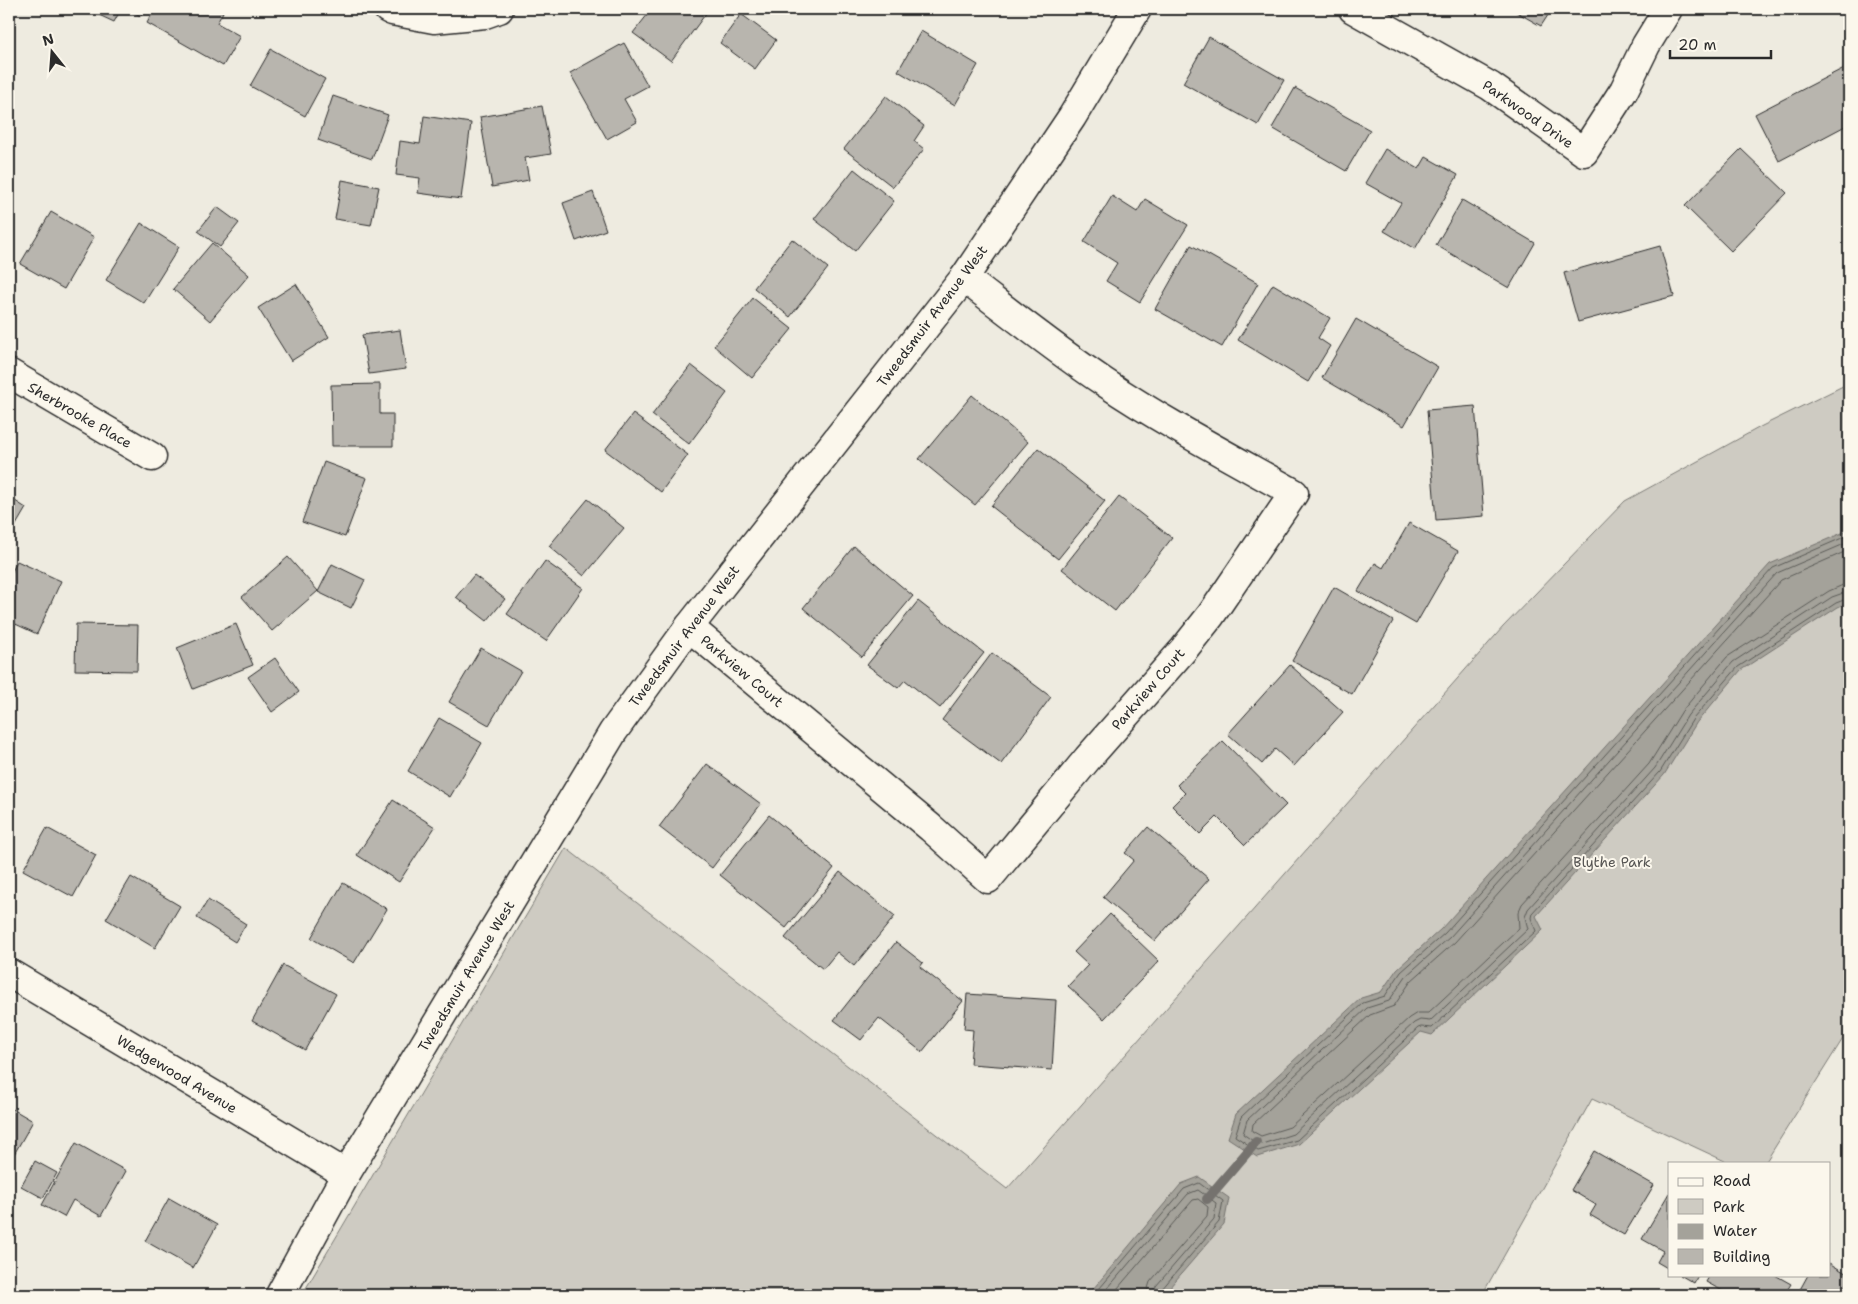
<svg xmlns="http://www.w3.org/2000/svg" width="1858" height="1304" font-family="'Shantell Sans',sans-serif">
<style>
.green{fill:#cecbc2;stroke:#7c7b76}
.water{fill:#a4a29a;stroke:#74726e}
.lines{fill:none;stroke-linecap:round;stroke-linejoin:round}
.shore{stroke:#5b5b57;stroke-width:1}
.stream{stroke:#74726e;stroke-width:10}
.building{fill:#b8b5ae;stroke:#2b2b2b}
.minor-casing{stroke:#2b2b2b;stroke-width:31}
.tertiary-casing{stroke:#2b2b2b;stroke-width:31}
.minor{stroke:#fbf7ec;stroke-width:28}
.tertiary{stroke:#fbf7ec;stroke-width:28}
.labels{text-anchor:middle;dominant-baseline:central;stroke-width:4;stroke-linejoin:round;paint-order:stroke}
.street-label{font-size:14px;fill:#2b2b2b;stroke:#fbf7ec}
.park-label{font-size:14px;fill:#545351;stroke:#fbf7ec}
</style>
<rect width="100%" height="100%" fill="#eeebe0"/>
<filter id="ink" filterUnits="userSpaceOnUse"><feTurbulence type="fractalNoise" baseFrequency=".02" numOctaves="2"/><feDisplacementMap in="SourceGraphic" scale="10" xChannelSelector="R" yChannelSelector="G"/><feConvolveMatrix kernelMatrix="1 2 1 2 8 2 1 2 1" color-interpolation-filters="sRGB"/></filter>
<g filter="url(#ink)">
<path class="green" d="M1849,383V1029L1765,1163H1729L1592,1099L1482,1295H302L566,848L1007,1189L1503,627L1625,501L1762,426Z"/>
<path class="water" d="M1849,530V602L1838,607L1741,670L1697,722L1664,775L1536,916L1543,930L1432,1035L1421,1032L1299,1144L1257,1157L1228,1138L1236,1114L1361,998L1381,992L1397,969L1441,929L1770,564Z
M1199,1177L1229,1198L1224,1224L1163,1295H1088L1181,1184Z"/>
<g class="lines">
<path class="shore" d="M1849,535L1773,568L1445,933L1401,972L1385,996L1363,1003L1241,1117L1235,1136L1258,1151L1297,1140L1418,1028L1421,1027L1432,1028L1536,931L1531,918L1532,913L1660,772L1693,719L1738,667L1836,603L1849,598
M1849,542L1777,573L1450,937L1406,976L1389,1001L1367,1008L1247,1120L1243,1134L1259,1145L1293,1134L1414,1023L1420,1020L1430,1021L1528,929L1525,917L1528,909L1655,768L1688,715L1733,662L1832,597L1849,591
M1849,550L1781,580L1455,942L1411,981L1394,1006L1370,1015L1253,1124L1252,1131L1261,1136L1290,1127L1409,1018L1417,1013H1428L1519,928L1518,913L1522,904L1649,764L1682,711L1727,657L1829,591L1843,585L1849,584
M1094,1295L1184,1189L1199,1183L1223,1201L1219,1222L1161,1290L1160,1295
M1102,1295L1188,1194L1198,1190L1216,1203L1214,1219L1156,1286L1153,1295
M1112,1295L1193,1200L1198,1199L1208,1207L1207,1216L1150,1282L1146,1295"/>
<path class="stream" d="M1207,1199L1256,1142"/>
</g>
<path class="building" d="M86,9H121L114,22Z
M126,9H144L141,16Z
M155,9H217L223,12L217,23L240,36L223,66L147,23Z
M652,9H702L707,12L671,61L633,33Z
M1511,9H1552L1541,26Z
M741,14L776,40L755,69L720,43Z
M921,31L978,65L955,105L898,71Z
M1209,37L1284,80L1258,125L1183,83Z
M624,43L648,86L624,99L637,122L607,139L570,73Z
M271,49L325,79L305,116L250,86Z
M1848,66L1849,124L1779,161L1755,114Z
M1295,88L1370,130L1346,171L1272,128Z
M333,96L388,115L372,159L318,140Z
M886,96L924,126L914,141L924,149L893,187L844,149Z
M542,106L551,154L525,158L529,180L492,187L480,117Z
M424,116L471,123L461,199L418,193L420,178L396,175L400,141L420,144Z
M1385,149L1419,169L1426,157L1458,175L1415,249L1384,231L1401,203L1365,183Z
M1741,149L1787,193L1731,251L1685,206Z
M854,169L894,201L855,251L814,219Z
M342,180L379,187L371,225L335,219Z
M593,192L606,230L576,241L563,203Z
M1112,196L1137,212L1145,199L1188,225L1140,302L1106,281L1117,263L1084,242Z
M1462,200L1535,243L1509,288L1436,245Z
M217,207L239,223L220,247L198,231Z
M51,212L94,237L64,289L20,264Z
M141,223L179,247L144,303L106,280Z
M792,239L828,268L790,317L754,288Z
M212,243L249,275L210,321L173,289Z
M1191,245L1258,283L1222,347L1155,309Z
M1660,246L1674,296L1578,322L1564,273Z
M296,284L329,337L291,361L258,308Z
M1273,284L1330,318L1318,338L1330,346L1308,382L1238,340Z
M753,298L792,329L752,378L714,346Z
M1356,319L1438,367L1404,426L1322,378Z
M400,330L406,369L369,374L362,335Z
M691,365L727,393L689,444L652,415Z
M380,384V414H393V446H332L331,385Z
M972,395L1028,442L975,505L919,459Z
M1475,406L1484,516L1436,520L1427,410Z
M633,414L688,455L661,492L605,450Z
M1038,448L1105,501L1058,559L991,506Z
M324,462L367,478L345,537L302,522Z
M9,497L26,508L9,537Z
M1119,497L1172,538L1115,611L1062,569Z
M588,499L624,528L584,576L549,546Z
M1409,523L1458,551L1416,624L1358,591L1375,563L1383,568Z
M854,546L913,596L862,657L803,608Z
M288,557L318,591L272,631L242,597Z
M17,561L61,581L37,634L9,621V578Z
M545,561L583,588L546,641L507,614Z
M332,564L365,580L351,608L318,592Z
M474,575L505,599L487,621L456,597Z
M1334,587L1393,621L1352,694L1292,661Z
M918,601L984,653L940,708L905,680L898,688L867,665Z
M76,624L138,625L137,671L75,670Z
M236,624L253,665L193,689L177,648Z
M481,648L521,671L489,725L449,702Z
M992,653L1051,697L1001,764L942,720Z
M275,658L299,692L272,712L248,677Z
M1290,665L1343,712L1294,766L1275,749L1262,764L1228,734Z
M439,718L482,743L450,797L408,771Z
M1223,741L1286,805L1245,845L1217,817L1200,834L1172,806L1185,793L1177,785Z
M707,764L761,804L712,868L659,827Z
M393,800L435,827L399,882L357,855Z
M769,815L834,868L786,928L720,875Z
M1148,827L1209,879L1155,941L1103,897L1134,860L1125,853Z
M47,828L96,855L73,897L23,870Z
M840,872L895,916L854,966L837,952L823,969L785,938Z
M131,877L180,906L155,948L106,919Z
M343,883L387,909L354,963L311,938Z
M208,900L246,924L235,942L197,918Z
M1110,914L1159,961L1104,1019L1068,986L1088,965L1074,952Z
M896,942L923,963L920,967L963,1001L922,1052L879,1018L861,1040L834,1020Z
M283,965L336,994L305,1050L252,1021Z
M967,994L1056,1000L1052,1070L970,1064L973,1030L964,1029Z
M9,1107L33,1121L9,1163Z
M76,1143L126,1171L101,1216L73,1200L64,1217L42,1205Z
M1594,1151L1654,1185L1624,1235L1590,1215L1596,1205L1571,1190Z
M35,1161L57,1173L43,1198L21,1186Z
M1669,1193V1269L1657,1262L1663,1251L1642,1239Z
M169,1198L217,1225L193,1268L145,1241Z
M1829,1263L1849,1275L1848,1295H1797L1808,1275H1829Z
M1680,1275H1698L1694,1283Z
M1710,1275H1775L1791,1284L1784,1295H1730L1706,1282Z"/>
<g class="lines">
<g class="minor-casing">
<path id="minor" d="M388,9L392,11L434,19L485,14L499,9
M1353,9L1490,86L1584,152L1624,90L1646,45L1668,9
M9,373L152,457
M689,627L931,828L988,879L1088,758L1184,649L1211,615L1294,493C1230,457 1165,423 1104,382C1056,350 1010,313 964,278
M280,1295L346,1174"/>
</g>
<g class="tertiary-casing">
<path id="tertiary" d="M9,973L346,1174L613,732L689,627L964,278L1072,117L1137,9"/>
</g>
<use href="#minor" class="minor"/>
<use href="#tertiary" class="tertiary"/>
</g>
</g>
<g class="labels">
<g class="street-label">
<text transform="translate(1528 114) rotate(35)">Parkwood Drive</text>
<text transform="translate(932 316) rotate(-53)">Tweedsmuir Avenue West</text>
<text transform="translate(80 415) rotate(30)">Sherbrooke Place</text>
<text transform="translate(684 636) rotate(-53)">Tweedsmuir Avenue West</text>
<text transform="translate(742 671) rotate(40)">Parkview Court</text>
<text transform="translate(1148 689) rotate(-49)">Parkview Court</text>
<text transform="translate(466 976) rotate(-59)">Tweedsmuir Avenue West</text>
<text transform="translate(177 1074) rotate(31)">Wedgewood Avenue</text>
</g>
<g class="park-label">
<text x="1612" y="862">Blythe Park</text>
</g>
</g>
<rect width="1858" height="1304" fill="none" stroke="#fbf7ec" stroke-width="30"/>
<rect x="15" y="15" width="1828" height="1274" fill="none" stroke="#2b2b2b" stroke-width="2" filter="url(#ink)"/>
<rect x="1668" y="1162" width="162" height="115" fill="#fbf7ec" stroke="#a8a59f"/>
<rect x="1678" y="1178" width="25" height="8" fill="#fbf7ec" stroke="#a8a59f"/>
<text x="1713" y="1186" font-size="15" fill="#2b2b2b">Road</text>
<rect x="1678" y="1199" width="25" height="15" fill="#cecbc2" stroke="#a8a59f"/>
<text x="1713" y="1212" font-size="15" fill="#2b2b2b">Park</text>
<rect x="1678" y="1224" width="25" height="15" fill="#a4a29a" stroke="#a8a59f"/>
<text x="1713" y="1236" font-size="15" fill="#2b2b2b">Water</text>
<rect x="1678" y="1249" width="25" height="15" fill="#b8b5ae" stroke="#a8a59f"/>
<text x="1713" y="1262" font-size="15" fill="#2b2b2b">Building</text>
<g transform="translate(52 52) rotate(343)" stroke="#fbf7ec" stroke-width="4" paint-order="stroke">
<path d="M0-4L9 19L0 12L-9 19Z" fill="#2b2b2b"/>
<text y="-8" font-size="14" font-weight="bold" text-anchor="middle" fill="#2b2b2b">N</text>
</g>
<path d="M1670 50v8h101v-8" fill="none" stroke="#2b2b2b" stroke-width="2.5"/>
<text x="1678" y="50" font-size="15" fill="#2b2b2b" stroke="#fbf7ec" stroke-width="4" paint-order="stroke">20 m</text>
</svg>
